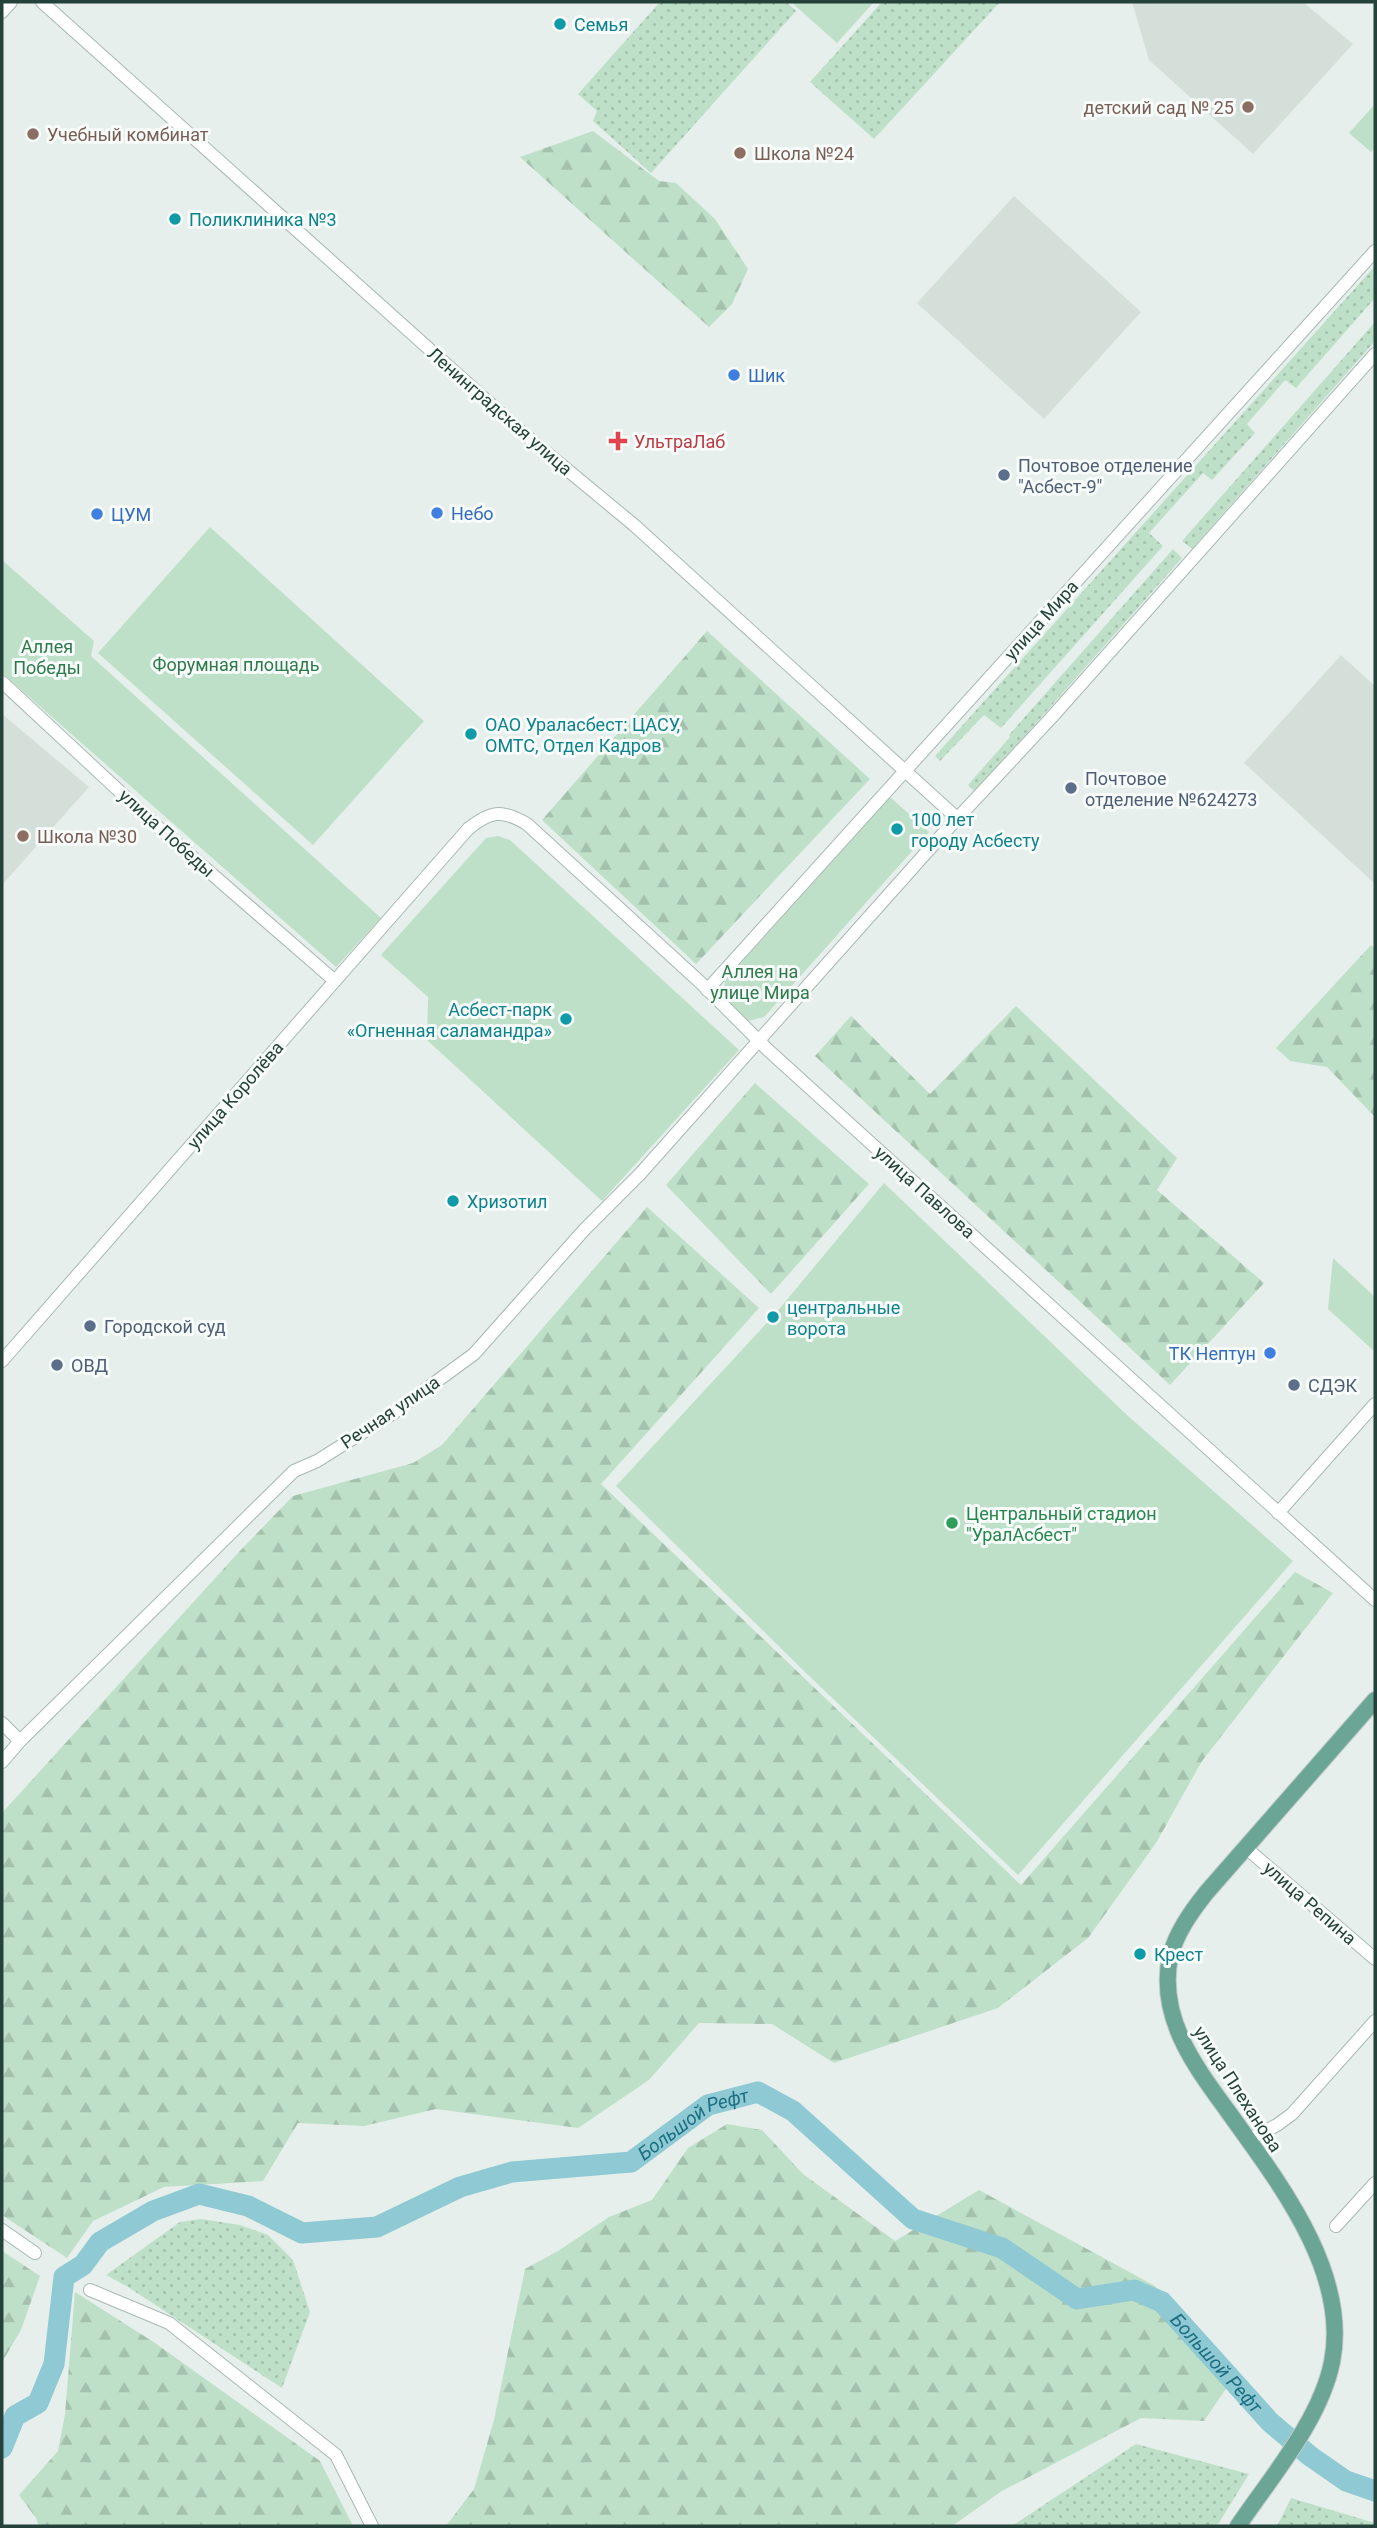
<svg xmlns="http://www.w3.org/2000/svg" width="1377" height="2528" font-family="Roboto,sans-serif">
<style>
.built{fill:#d4dfda}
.grass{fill:url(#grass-dots)}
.forest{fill:url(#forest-firs)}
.park{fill:#bfe0c8}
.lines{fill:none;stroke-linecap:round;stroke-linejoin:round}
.river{stroke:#8ec9d4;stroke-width:21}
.minor-casing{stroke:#a8b8b2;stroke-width:14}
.major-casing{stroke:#c2cac8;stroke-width:18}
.minor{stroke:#fff;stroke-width:12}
.major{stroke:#6aa596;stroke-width:16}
.culture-dot{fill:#0f9aa8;stroke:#f7fbf9;stroke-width:2.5}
.education-dot{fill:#8d6e63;stroke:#f7fbf9;stroke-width:2.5}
.shop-dot{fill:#3f7fe0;stroke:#f7fbf9;stroke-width:2.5}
.health-dot{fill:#e0444e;stroke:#f7fbf9;stroke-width:2.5}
.service-dot{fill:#5c6f8a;stroke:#f7fbf9;stroke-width:2.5}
.leisure-dot{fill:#2e9e5b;stroke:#f7fbf9;stroke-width:2.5}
.labels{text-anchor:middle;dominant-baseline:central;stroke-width:6;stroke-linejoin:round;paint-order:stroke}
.culture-label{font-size:18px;fill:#0d838f;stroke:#f7fbf9;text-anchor:start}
.education-label{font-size:18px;fill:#785e54;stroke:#f7fbf9;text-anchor:start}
.shop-label{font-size:18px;fill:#366cbe;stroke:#f7fbf9;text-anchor:start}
.street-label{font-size:18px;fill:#24423a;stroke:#f7fbf9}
.health-label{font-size:18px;fill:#be3a42;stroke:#f7fbf9;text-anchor:start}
.service-label{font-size:18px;fill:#4e5e75;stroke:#f7fbf9;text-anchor:start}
.park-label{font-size:18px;fill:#2d7a4b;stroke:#f7fbf9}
.leisure-label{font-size:18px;fill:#27864d;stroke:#f7fbf9;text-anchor:start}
.water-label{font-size:19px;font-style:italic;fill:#1c6f80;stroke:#f7fbf9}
</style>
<defs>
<pattern id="grass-dots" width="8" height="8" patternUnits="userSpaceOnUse" patternTransform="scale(1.75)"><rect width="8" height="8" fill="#bfe0c8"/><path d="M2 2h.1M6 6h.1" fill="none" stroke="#a4c1ad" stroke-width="1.8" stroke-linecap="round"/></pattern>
<pattern id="forest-firs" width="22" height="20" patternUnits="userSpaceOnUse" patternTransform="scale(1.75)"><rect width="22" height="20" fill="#bfe0c8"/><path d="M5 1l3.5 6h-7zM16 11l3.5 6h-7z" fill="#a4c1ad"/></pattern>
</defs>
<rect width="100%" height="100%" fill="#e6efeb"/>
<path class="built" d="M1132,2H1303L1353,44L1253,154L1149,60Z
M1014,196L1141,312L1044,419L917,303Z
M1341,655L1375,686V884L1244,763Z
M2,714L89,787L2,885Z"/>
<path class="grass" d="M660,2H786L796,11L651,173L593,121L597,111L578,94Z
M882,2H1000L874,139L810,82Z
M1375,266V298L1296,388L1285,380L1247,424L1255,433L1212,480L1203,473L1149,533L1163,546L1001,728L984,715L940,761L935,756Z
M1375,322V341L1192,549L1182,541Z
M1173,549L1182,558L975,792L968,785L1010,737L1009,735Z
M201,2219L240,2225L268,2235L293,2260L310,2312L282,2388L128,2287L106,2275L180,2222Z
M1136,2444L1249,2474L1217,2526H1012Z
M1291,2498L1375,2523V2526H1277Z"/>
<path class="forest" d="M593,131L659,181L676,183L715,219L748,269L732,304L709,327L520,157Z
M707,631L870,779L696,964L542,820Z
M1371,945L1375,948V1117L1327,1067L1290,1061L1276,1048Z
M1016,1006L1177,1158L1157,1190L1264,1283L1170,1385L815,1056L851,1016L930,1094Z
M755,1083L869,1184L771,1294L666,1185Z
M647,1207L759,1308L601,1484L1021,1885L1295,1572L1333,1593L1202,1761L1156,1843L1088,1938L998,2008L834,2063L772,2024L699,2023L649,2080L578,2128L436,2109L364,2126L298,2123L263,2181L164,2187L93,2221L67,2258L2,2215V1813L237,1554L293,1496L413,1463L442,1445Z
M727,2124L762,2130L803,2174L895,2241L979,2190L1155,2286L1232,2380L1204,2421L1141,2418L1002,2491L952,2526H446L474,2489L494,2420L525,2269L558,2251L609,2217L652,2200L688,2148Z
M2,2251L40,2276L21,2330L2,2362Z
M75,2292L155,2343L320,2461L353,2526H39L36,2518L19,2495L58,2451L65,2414Z"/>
<path class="park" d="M791,2H874L837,43Z
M1375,104V148L1371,152L1349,133Z
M210,527L424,721L313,845L98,653Z
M2,560L94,641L91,656L381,918L336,967L2,673Z
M890,797L929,832L764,1017L748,1021L723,999L725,981Z
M498,836L510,840L739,1050L602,1201L427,1040L428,997L381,955L486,838Z
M884,1183L1128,1416L1293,1561L1018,1875L806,1673L616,1486L775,1314Z
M1333,1258L1375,1297V1352L1328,1309Z"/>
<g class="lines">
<path class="river" id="s1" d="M2,2448L15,2416L38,2403L54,2364L64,2277L83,2265L100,2242L153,2211L199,2194L248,2206L302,2233L377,2227L460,2187L512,2172L631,2162L708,2105L758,2092L793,2111L913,2219L1002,2248L1077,2299L1134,2290L1162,2302L1270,2422L1310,2456L1346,2481L1375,2491"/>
<g class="minor-casing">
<path id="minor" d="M42,2L524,434L634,525L958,819
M2,12L11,2
M2,682L160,829L335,981
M707,990L1375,251
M2,1361L468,829C490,811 502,809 527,824L701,983L768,1050L1375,1600
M1278,1513L1375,1404
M2,1723L20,1741
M2,1762L20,1741L294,1471L317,1461L392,1414L474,1354L584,1230L640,1174L941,836L1051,718L1375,354
M1245,1847L1375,1959
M1248,2140L1277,2125L1292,2114L1375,2021
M1336,2226L1375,2183
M2,2230L35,2253
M90,2290L169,2323L336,2455L372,2526"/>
</g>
<g class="major-casing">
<path id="major" d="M1238,2526C1271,2477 1320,2421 1332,2362C1350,2271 1276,2179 1227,2110C1194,2065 1158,2017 1170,1957C1176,1933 1191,1912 1206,1893L1375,1700"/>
</g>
<use href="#minor" class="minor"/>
<use href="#major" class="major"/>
</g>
<g class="culture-dot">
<circle cx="560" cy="24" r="7"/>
<circle cx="175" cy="219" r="7"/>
<circle cx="471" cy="734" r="7"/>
<circle cx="897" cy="829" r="7"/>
<circle cx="566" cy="1019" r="7"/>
<circle cx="453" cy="1201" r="7"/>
<circle cx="773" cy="1317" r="7"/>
<circle cx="1140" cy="1954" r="7"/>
</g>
<g class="education-dot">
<circle cx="1248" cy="107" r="7"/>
<circle cx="33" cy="134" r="7"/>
<circle cx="740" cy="153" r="7"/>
<circle cx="23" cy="836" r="7"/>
</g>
<g class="shop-dot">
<circle cx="734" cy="375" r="7"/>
<circle cx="437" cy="513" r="7"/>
<circle cx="97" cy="514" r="7"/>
<circle cx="1270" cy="1353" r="7"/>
</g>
<path class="health-dot" d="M614.5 430.5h7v7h7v7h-7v7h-7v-7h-7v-7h7z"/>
<g class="service-dot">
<circle cx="1004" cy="475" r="7"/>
<circle cx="1071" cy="788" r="7"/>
<circle cx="90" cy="1326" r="7"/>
<circle cx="57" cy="1365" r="7"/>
<circle cx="1294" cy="1385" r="7"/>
</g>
<circle class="leisure-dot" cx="952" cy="1523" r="7"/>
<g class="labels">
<g class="culture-label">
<text x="574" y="24">Семья</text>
<text x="189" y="219">Поликлиника №3</text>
<text x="485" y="724">ОАО Ураласбест: ЦАСУ,<tspan x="485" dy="21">ОМТС, Отдел Кадров</tspan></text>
<text x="911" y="819">100 лет<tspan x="911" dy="21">городу Асбесту</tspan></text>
<text x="552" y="1009" text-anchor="end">Асбест-парк<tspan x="552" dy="21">«Огненная саламандра»</tspan></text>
<text x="467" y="1201">Хризотил</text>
<text x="787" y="1307">центральные<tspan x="787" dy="21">ворота</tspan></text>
<text x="1154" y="1954">Крест</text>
</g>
<g class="education-label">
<text x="1234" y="107" text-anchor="end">детский сад № 25</text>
<text x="47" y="134">Учебный комбинат</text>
<text x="754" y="153">Школа №24</text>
<text x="37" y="836">Школа №30</text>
</g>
<g class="shop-label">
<text x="748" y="375">Шик</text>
<text x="451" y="513">Небо</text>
<text x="111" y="514">ЦУМ</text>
<text x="1256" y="1353" text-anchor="end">ТК Нептун</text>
</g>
<g class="street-label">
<text transform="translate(500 411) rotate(41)">Ленинградская улица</text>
<text transform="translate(1041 620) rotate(-48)">улица Мира</text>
<text transform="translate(167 833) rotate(42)">улица Победы</text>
<text transform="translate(235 1095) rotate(-49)">улица Королёва</text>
<text transform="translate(925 1192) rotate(42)">улица Павлова</text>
<text transform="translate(390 1412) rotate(-34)">Речная улица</text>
<text transform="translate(1310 1903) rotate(41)">улица Репина</text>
<text transform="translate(1238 2089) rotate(57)">улица Плеханова</text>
</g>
<g class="health-label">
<text x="634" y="441">УльтраЛаб</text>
</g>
<g class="service-label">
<text x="1018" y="465">Почтовое отделение<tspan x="1018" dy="21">"Асбест-9"</tspan></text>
<text x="1085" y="778">Почтовое<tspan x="1085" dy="21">отделение №624273</tspan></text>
<text x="104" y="1326">Городской суд</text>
<text x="71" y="1365">ОВД</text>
<text x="1308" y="1385">СДЭК</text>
</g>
<g class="park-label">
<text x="47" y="646">Аллея<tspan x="47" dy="21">Победы</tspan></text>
<text x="236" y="664">Форумная площадь</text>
<text x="760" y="971">Аллея на<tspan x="760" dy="21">улице Мира</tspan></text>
</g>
<g class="leisure-label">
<text x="966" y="1513">Центральный стадион<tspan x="966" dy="21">"УралАсбест"</tspan></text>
</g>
<g class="water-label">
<text stroke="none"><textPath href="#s1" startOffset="878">Большой Рефт</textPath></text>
<text stroke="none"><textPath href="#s1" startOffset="1507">Большой Рефт</textPath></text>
</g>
</g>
<rect width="1377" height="2528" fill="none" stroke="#24423a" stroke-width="7"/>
</svg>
